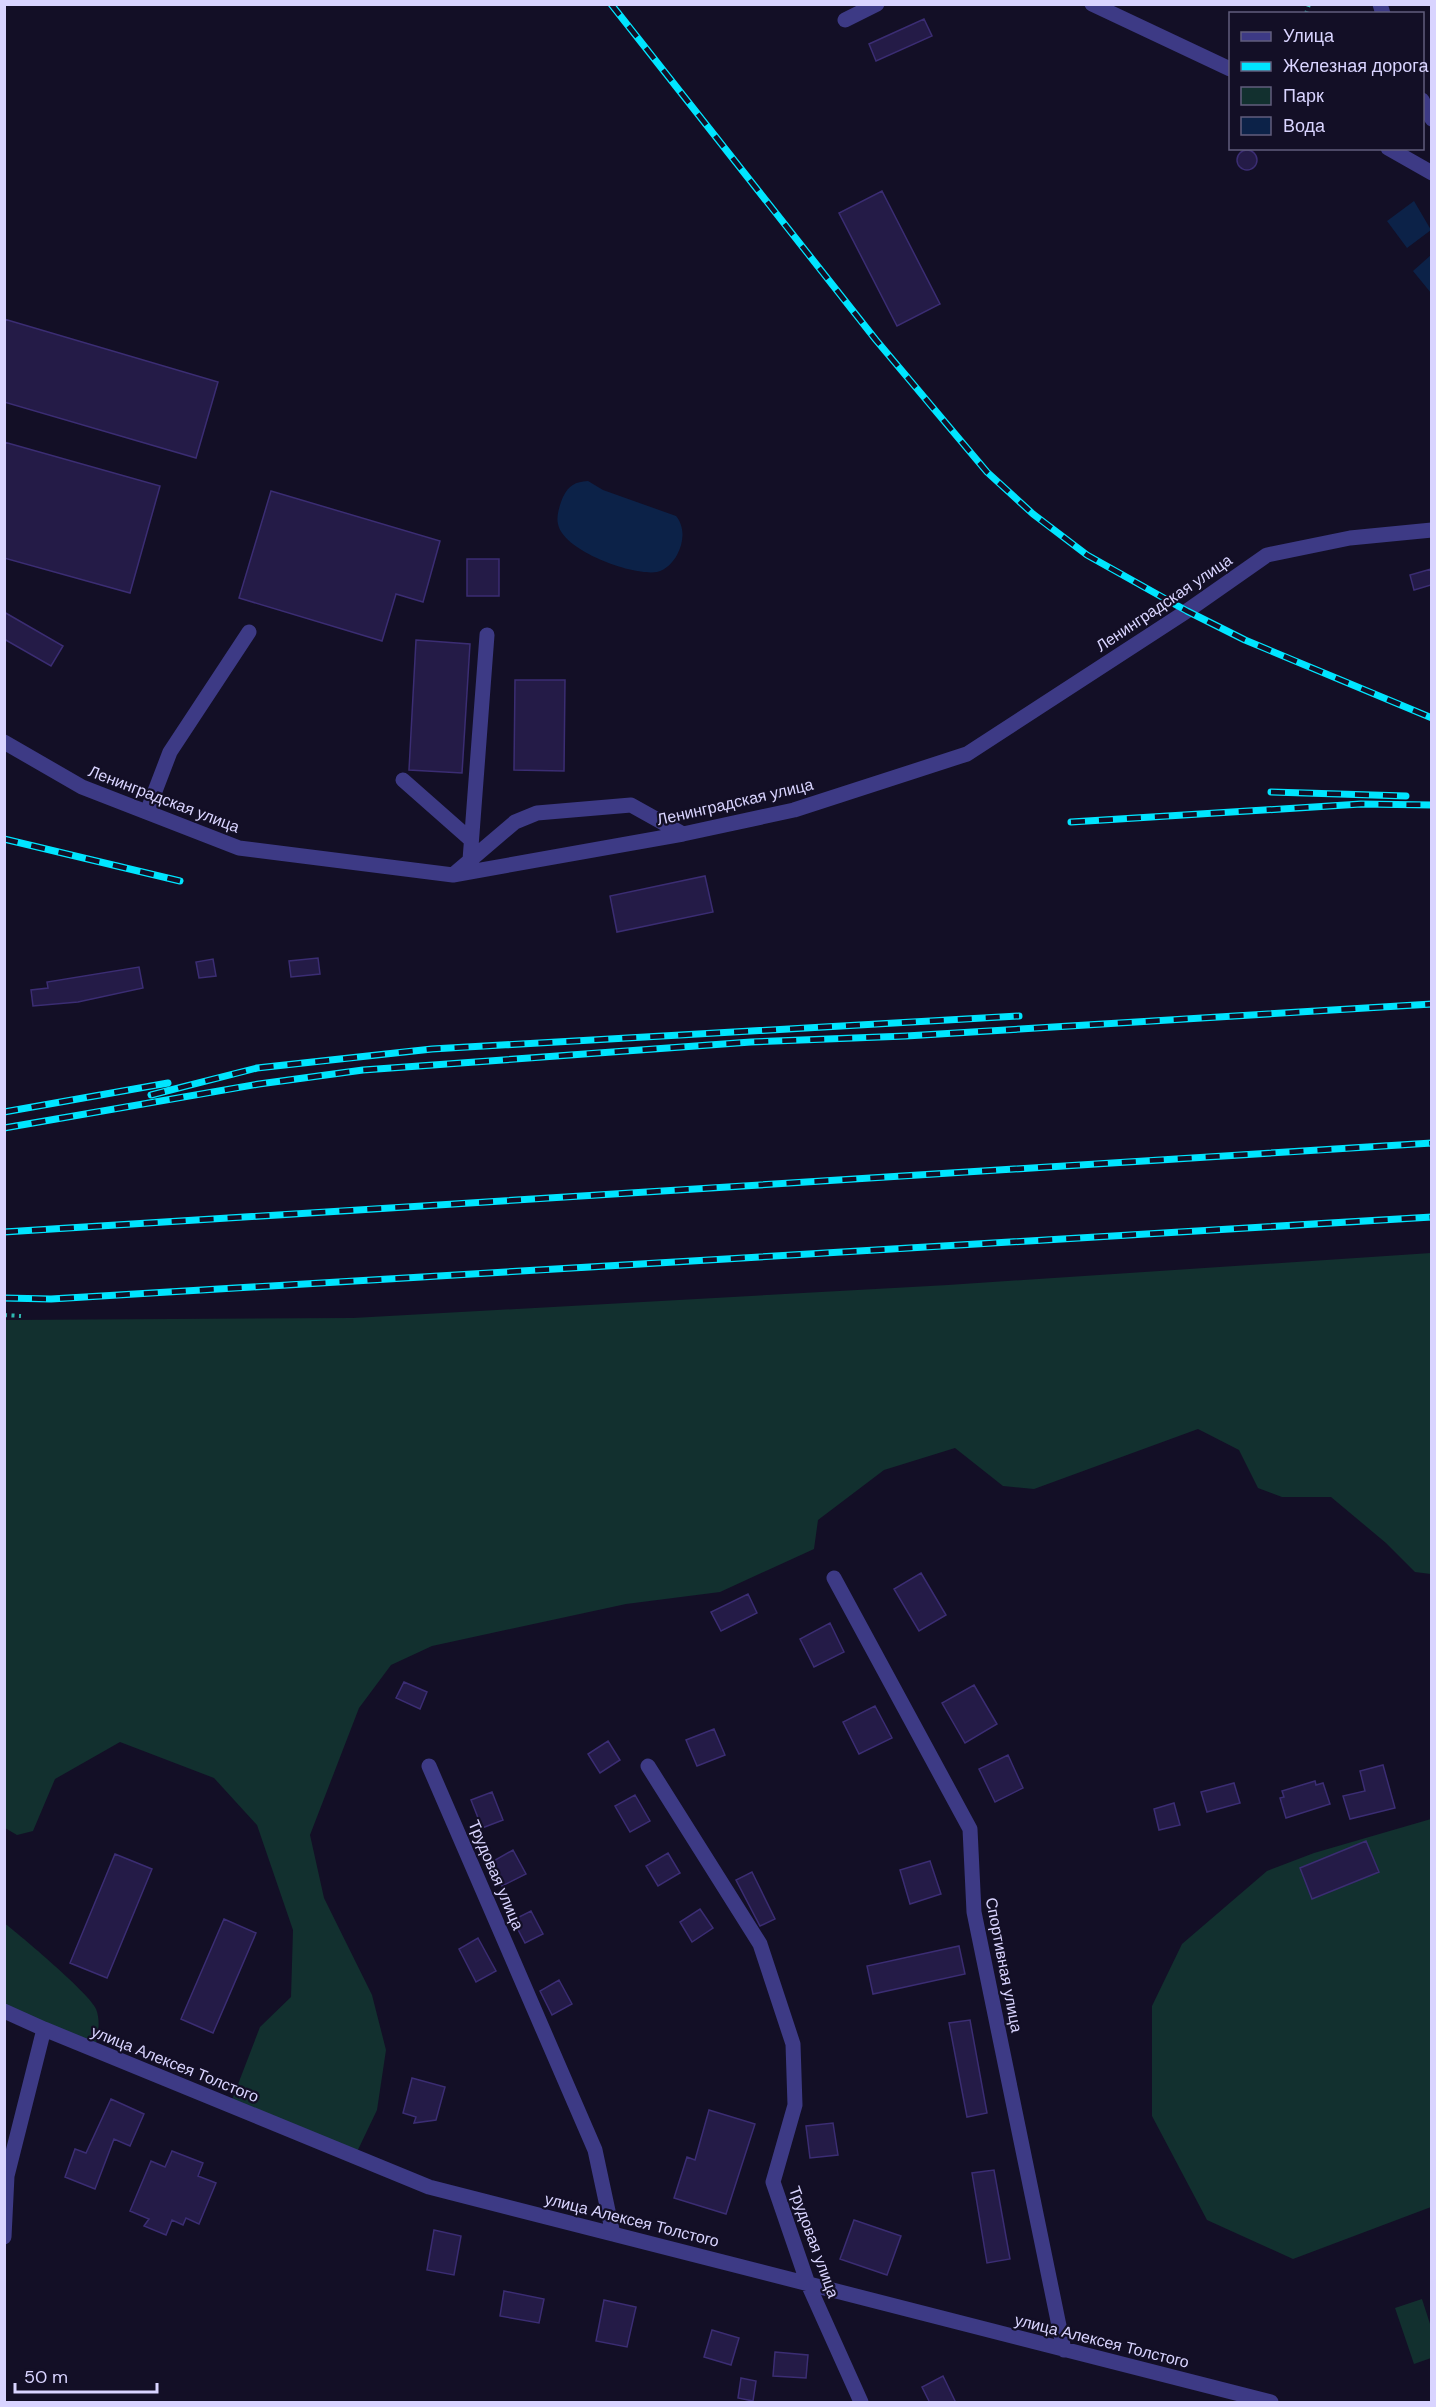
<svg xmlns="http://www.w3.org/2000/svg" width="1436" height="2407" font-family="'DM Sans',sans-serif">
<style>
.green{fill:#12302f}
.water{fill:#0c2248}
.building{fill:#241b47;stroke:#3b2d73;stroke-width:1.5}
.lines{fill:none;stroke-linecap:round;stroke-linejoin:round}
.path{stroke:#2fb8b0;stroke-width:4;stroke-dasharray:3 4.5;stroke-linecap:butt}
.minor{stroke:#3d3a85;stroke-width:15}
.rail-casing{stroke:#00e5ff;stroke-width:7}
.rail{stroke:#130f26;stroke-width:4.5;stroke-dasharray:14;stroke-linecap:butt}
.labels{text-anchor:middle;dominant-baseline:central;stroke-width:4.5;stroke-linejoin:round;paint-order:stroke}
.street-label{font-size:16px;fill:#d9d4ff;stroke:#130f26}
</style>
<rect width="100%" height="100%" fill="#130f26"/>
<path class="green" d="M1431,1253V1574L1415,1572L1386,1543L1331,1497H1282L1258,1488L1239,1450L1198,1429L1034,1489L1003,1486L955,1448L884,1470L818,1520L814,1549L720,1592L626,1604L432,1646L391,1665L359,1708L310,1835L324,1898L372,1995L386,2050L377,2110L355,2156L230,2105L260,2027L291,1997L293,1930L257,1825L214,1778L120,1742L55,1779L33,1831L17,1835L5,1828L4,1320L353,1318L948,1285Z
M1431,1819V2207L1293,2259L1207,2220L1152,2116V2006L1182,1944L1267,1871L1314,1853Z
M4,1923C19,1934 91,1995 96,2009C101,2021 98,2038 94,2050L5,2009Z
M1422,2299L1431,2327V2358L1414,2364L1395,2308Z"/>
<path class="water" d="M1414,201L1431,230L1407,248L1387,221Z
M1431,255V293L1413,271Z
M588,481L603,490L676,516C685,527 684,542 677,555C673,562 666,570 657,572C633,576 563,551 558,524C556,516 560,504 563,497C569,485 575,482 588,481Z"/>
<path class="building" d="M924,19L932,36L876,61L869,44Z
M1237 160a10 10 0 1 1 20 0a10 10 0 1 1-20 0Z
M882,191L940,304L897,326L839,213Z
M4,319L218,382L196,458L4,402Z
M4,442L160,486L130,593L4,558Z
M271,491L440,541L423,602L396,594L382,641L239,598Z
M467,559H499V596H467Z
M1431,569V585L1414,590L1410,575Z
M4,612L63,646L51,666L4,639Z
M416,640L470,644L462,773L409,770Z
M515,680H565L564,771L514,770Z
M705,876L713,912L617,932L610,896Z
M318,958L320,974L291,977L289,961Z
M213,959L216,976L199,978L196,962Z
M139,967L143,988L78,1002L33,1006L31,990L48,988L47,982Z
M921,1573L946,1615L919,1631L894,1589Z
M748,1594L757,1613L721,1631L711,1612Z
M830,1623L844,1652L814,1667L800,1639Z
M404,1682L427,1692L420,1709L396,1698Z
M974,1685L997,1724L965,1743L942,1703Z
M875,1706L892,1738L859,1754L843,1722Z
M714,1729L725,1755L697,1766L686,1740Z
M608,1741L620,1760L600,1773L588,1754Z
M1008,1755L1023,1788L995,1802L979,1769Z
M1383,1765L1395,1808L1350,1819L1343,1796L1365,1791L1360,1771Z
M1315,1781L1316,1785L1323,1783L1330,1804L1286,1818L1280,1798L1284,1797L1282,1791Z
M1234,1783L1240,1803L1207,1812L1201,1792Z
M492,1792L503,1820L482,1828L471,1800Z
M635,1795L650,1821L630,1832L615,1806Z
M1174,1803L1180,1825L1159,1830L1154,1809Z
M1366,1841L1379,1872L1312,1899L1300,1868Z
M513,1850L526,1874L502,1886L490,1863Z
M668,1853L680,1873L658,1886L646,1866Z
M115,1854L152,1869L107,1978L70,1963Z
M930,1861L941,1894L910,1904L900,1870Z
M752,1872L775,1919L760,1926L736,1880Z
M700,1909L713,1928L692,1942L680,1922Z
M531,1911L543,1934L525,1943L513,1920Z
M224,1919L256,1933L213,2033L181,2019Z
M478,1938L496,1971L476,1982L459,1949Z
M959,1946L965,1974L873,1994L867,1966Z
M559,1980L572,2004L552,2015L540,1991Z
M970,2020L987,2113L967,2117L949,2023Z
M412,2078L445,2087L436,2120L414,2123L416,2117L403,2113Z
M111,2099L144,2114L130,2146L114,2139L95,2189L65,2177L75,2149L86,2153Z
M709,2110L755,2124L726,2214L674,2198L687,2157L695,2160Z
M833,2123L838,2155L810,2158L806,2126Z
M172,2151L203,2163L198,2176L216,2183L199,2224L186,2218L183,2225L172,2220L166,2235L144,2226L149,2219L130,2211L151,2161L165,2167Z
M994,2170L1010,2259L987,2263L972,2173Z
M854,2220L901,2236L887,2275L840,2259Z
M434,2230L461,2236L454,2275L427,2270Z
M504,2291L544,2299L539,2323L500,2316Z
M604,2300L636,2307L627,2347L596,2341Z
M712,2330L739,2338L731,2365L704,2357Z
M775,2352L808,2355L806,2378L773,2376Z
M943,2376L956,2403H930L922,2387Z
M741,2378L756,2381L753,2401L738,2398Z"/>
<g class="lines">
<path class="path" d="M1306,14L1309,4
M4,1315L21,1316"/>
<path class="minor" d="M1092,4L1230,69
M1380,4L1383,14
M845,20L877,4
M1422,100L1432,119
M1388,148L1432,173
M4,742L82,787L239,848L453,875L683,834L794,810L967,754L1187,611L1267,555L1350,538L1432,530
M403,780L471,840
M147,812L170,752L249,632
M470,860L487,635
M454,874L515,822L537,813L631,805L683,834
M834,1578L970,1829L974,1912L1064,2350
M429,1766L595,2150L613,2234
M648,1766L760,1944L793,2044L795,2105L773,2182L808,2284L861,2402
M4,2011L44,2029L429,2187L1271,2402
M4,2237L7,2176L44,2029"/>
<g class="rail-casing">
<path id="rail" d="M611,4L876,340L987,472L1033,514L1087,555L1187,611L1245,640L1432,718
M1271,792L1406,796
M1071,822L1361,804L1432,805
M4,839L180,881
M151,1095L257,1068L432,1049L1019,1016
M4,1112L168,1083
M4,1128L259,1084L363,1070L751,1042L906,1036L1432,1004
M4,1232L1432,1143
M4,1298L51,1299L1432,1217"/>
</g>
<use href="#rail" class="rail"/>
</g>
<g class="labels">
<g class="street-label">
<text transform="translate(1164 603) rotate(-34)">Ленинградская улица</text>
<text transform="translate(164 799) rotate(21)">Ленинградская улица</text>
<text transform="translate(735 802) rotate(-13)">Ленинградская улица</text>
<text transform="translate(496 1875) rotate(67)">Трудовая улица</text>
<text transform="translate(1004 1965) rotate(79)">Спортивная улица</text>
<text transform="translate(175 2064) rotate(22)">улица Алексея Толстого</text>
<text transform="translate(632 2220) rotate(14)">улица Алексея Толстого</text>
<text transform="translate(814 2242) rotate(70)">Трудовая улица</text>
<text transform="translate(1102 2341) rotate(14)">улица Алексея Толстого</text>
</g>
</g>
<rect width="1436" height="2407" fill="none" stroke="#d9d4ff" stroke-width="12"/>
<rect x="1229" y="12" width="195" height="138" fill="#130f26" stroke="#625e7d" stroke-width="1.5"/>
<rect x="1241" y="32" width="30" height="9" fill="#3d3a85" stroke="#625e7d" stroke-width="1.5"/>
<text x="1283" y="42" font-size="18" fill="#d9d4ff">Улица</text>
<rect x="1241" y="62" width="30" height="9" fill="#00e5ff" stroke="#625e7d" stroke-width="1.5"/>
<text x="1283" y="72" font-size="18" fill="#d9d4ff">Железная дорога</text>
<rect x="1241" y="87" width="30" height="18" fill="#12302f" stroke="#625e7d" stroke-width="1.5"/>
<text x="1283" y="102" font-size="18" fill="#d9d4ff">Парк</text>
<rect x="1241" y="117" width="30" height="18" fill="#0c2248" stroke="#625e7d" stroke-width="1.5"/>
<text x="1283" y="132" font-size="18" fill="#d9d4ff">Вода</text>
<path d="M15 2383v9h142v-9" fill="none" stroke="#d9d4ff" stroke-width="3"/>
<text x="24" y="2383" font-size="18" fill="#d9d4ff" stroke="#130f26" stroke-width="4.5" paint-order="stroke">50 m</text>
</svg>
